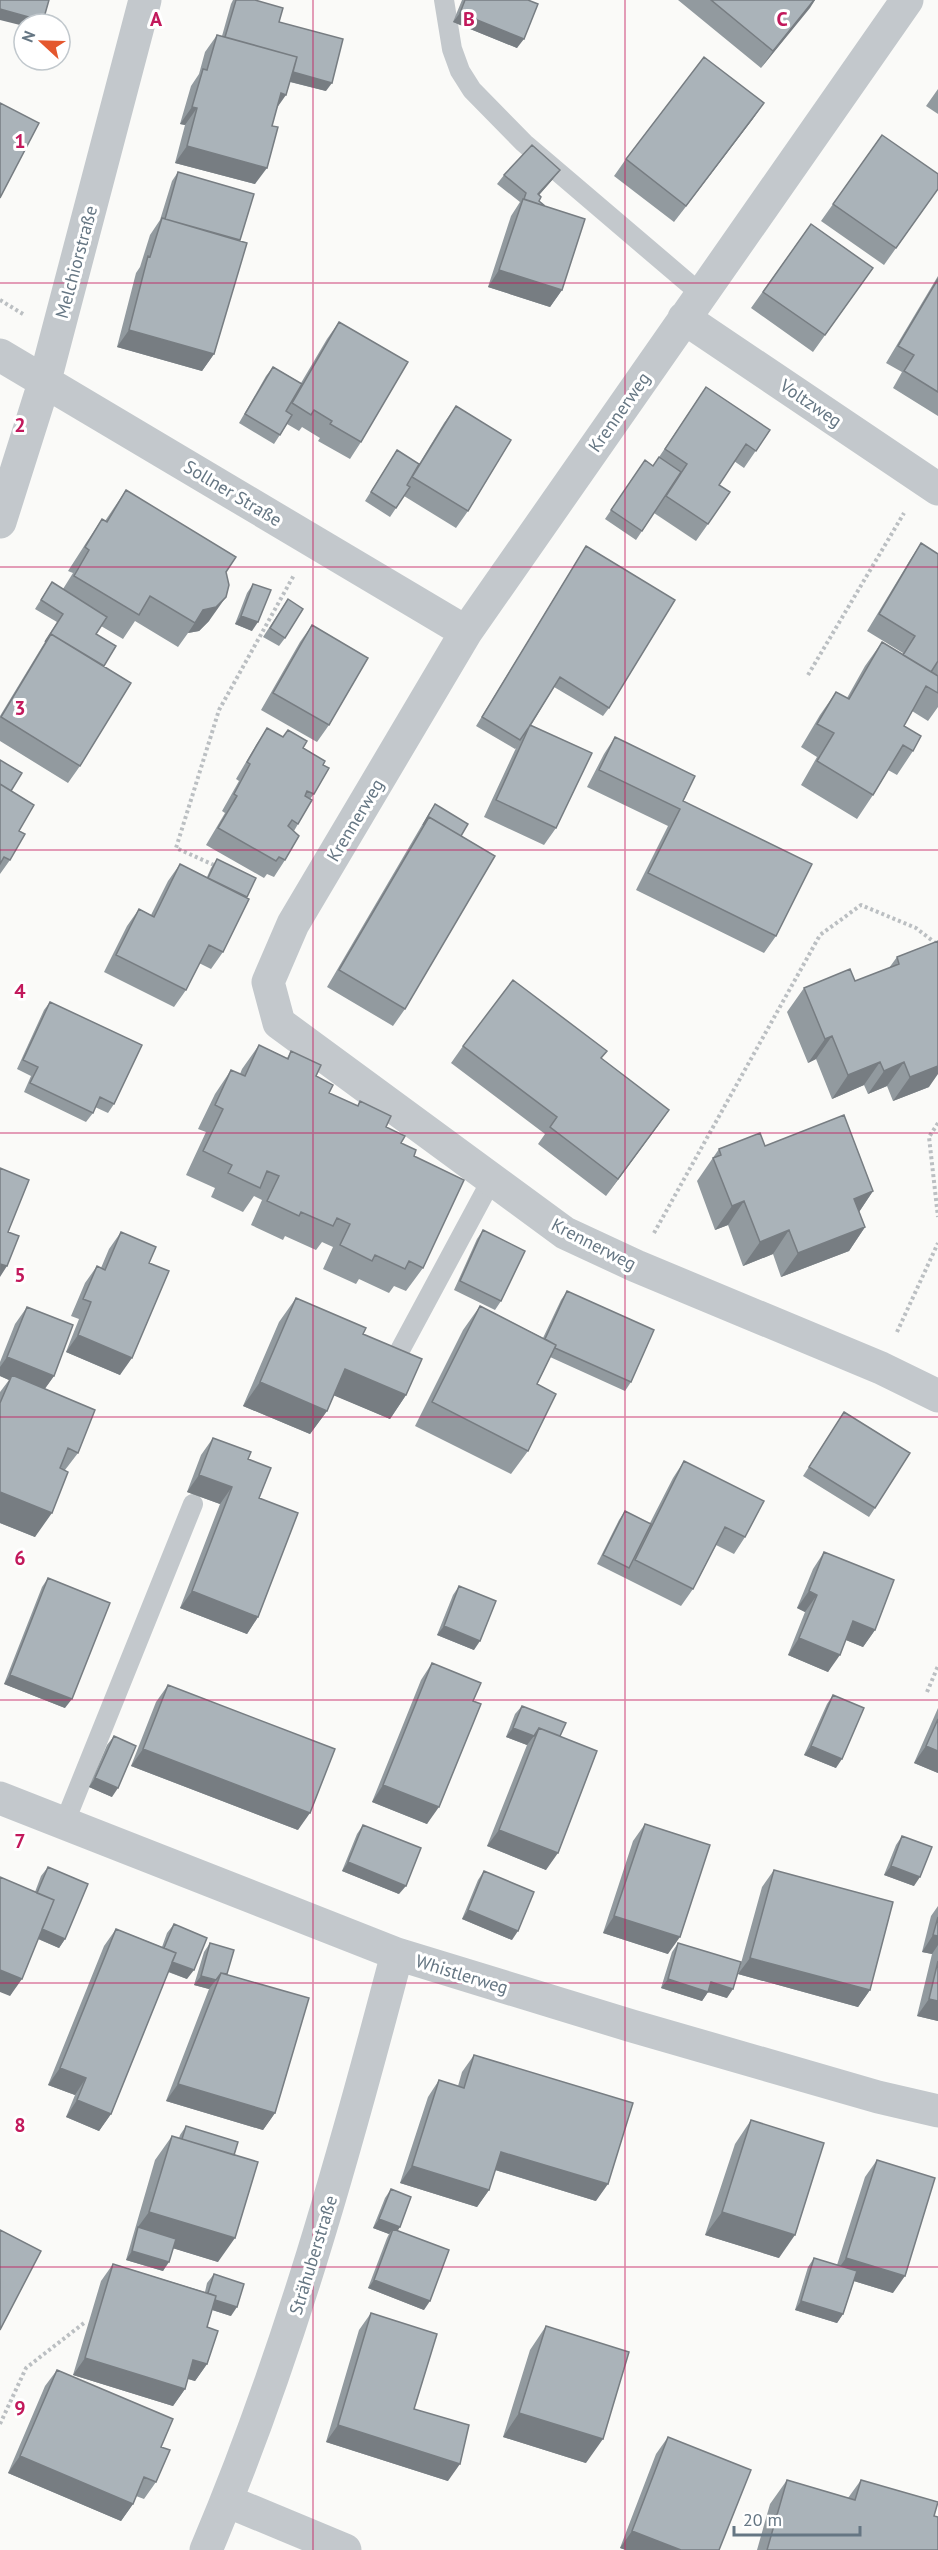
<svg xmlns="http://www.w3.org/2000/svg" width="938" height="2550" font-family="'PT Sans',sans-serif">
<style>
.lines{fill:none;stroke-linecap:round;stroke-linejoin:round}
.path{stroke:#bbbfc2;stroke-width:4;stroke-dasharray:3 3;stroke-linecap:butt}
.lane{stroke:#c3c8cc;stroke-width:20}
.street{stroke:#c3c8cc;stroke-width:33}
.wall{fill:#929a9f}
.shaded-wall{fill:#777d82}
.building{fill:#aab3b9;stroke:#777d82;stroke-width:1.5}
.grid{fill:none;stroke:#c2185b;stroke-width:1.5;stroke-opacity:0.55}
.labels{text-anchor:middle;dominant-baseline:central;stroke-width:6;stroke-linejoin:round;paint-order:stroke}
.street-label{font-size:18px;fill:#657683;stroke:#fff}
.grid-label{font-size:20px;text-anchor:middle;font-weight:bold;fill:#c2185b;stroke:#fff;stroke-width:6;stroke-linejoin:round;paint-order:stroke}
</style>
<rect width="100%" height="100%" fill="#fafaf8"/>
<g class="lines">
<path class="path" d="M0,300L23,314
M808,675L904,513
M214,865L176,848L219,710L294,575
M938,1123L929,1137L938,1217
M654,1233L820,935L861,905L916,928L938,945
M897,1332L938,1243
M927,1692L938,1666
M0,2424L26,2368L84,2323"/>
<path class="lane" d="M444,0L452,49L460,71L472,90L524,143L701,294
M392,1365L492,1179
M64,1824L193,1504"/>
<path class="street" d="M907,0L466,632L293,924L268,982L279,1023L565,1233L636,1266L881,1368L938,1396
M684,318L938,489
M0,355L466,632
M0,522L45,380L145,0
M0,1798L397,1954L632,2026L878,2097L938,2111
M227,2501L345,2550
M206,2550C288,2357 344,2156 397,1954"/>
</g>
<path class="wall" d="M233,0H255L279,22L326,91L290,82L276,109L255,184L175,163L185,125L180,124L191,86L199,74L205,52L217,35L222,36L231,4Z
M462,0H528L517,48L453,22Z
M678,0H815L761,68Z
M938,89V114L926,106Z
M764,103L752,120L674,222L614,176L626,159Z
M882,135L938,189L884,265L821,221Z
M178,172L240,240L214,354L202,371L117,347L136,273L140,267L150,235L160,220L172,181Z
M504,175L553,179L539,195V201L562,290L550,307L488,287L511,216L520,202L497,184Z
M811,224L873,268L813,352L751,308Z
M938,276V416L893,388L902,372L886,363Z
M339,322L361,442L350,459L318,441L320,438L302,427L299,431L287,424L274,444L239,423L266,376L273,367L301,383L327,339Z
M706,387L770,430L744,468L734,461L719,485L708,524L696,541L654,513L636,540L605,519L645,460L653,466Z
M456,406L468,511L456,528L404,496L390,517L365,501L397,450L419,464L444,423Z
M126,490L226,572L209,621L199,631L188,633L178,647L135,621L123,639L101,626L96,634L104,666L80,766L68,783L0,741V716L57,622L35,609L52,582L63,589L73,573L68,571L86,543L102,519L105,521Z
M921,543L938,554V707L928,721L912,711L904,726L913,751L897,775L888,770L873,795L857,819L801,785L817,757L801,747L820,715L836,692L847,698L865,666L882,642L902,655L903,653L867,631L910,560Z
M586,546L609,708L603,716L554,687L530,727L556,828L544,845L484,817L516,748L515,749L476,726Z
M253,584L252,631L235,624L247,593Z
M288,599L285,638L279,646L263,637Z
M312,625L329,725L317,742L261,710L300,642Z
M267,728L303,748L323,765L314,794L310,799L298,824L294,831L285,860L274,877L267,874L264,878L206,845L225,813L222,811L239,781L236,779L256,745Z
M615,737L683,801L776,936L764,953L636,890L668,826L587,787L604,754Z
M0,760L11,791L10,860L0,874Z
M435,804L461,836L405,1009L393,1026L327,987L429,813Z
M217,859L247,897L223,952L211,969L199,963L186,990L174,1007L104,972L127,926L139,909L151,915L168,881L180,864L207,877L211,868Z
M938,941L929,1087L893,1101L887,1086L868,1094L864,1085L832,1099L816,1059L808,1063L787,1012L804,988L855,981L889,968L897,957Z
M50,1002L114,1104L108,1113L95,1107L93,1113L86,1122L24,1092L31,1076L17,1069L44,1010Z
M259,1045L287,1058L291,1051L316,1076L329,1093L357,1106L360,1101L414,1156L423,1268L406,1291L394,1286L389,1293L359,1279L356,1284L323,1269L333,1247L322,1242L316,1250L285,1236L283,1240L251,1225L262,1200L254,1196L243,1212L211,1197L215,1188L186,1175L206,1132L198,1129L215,1094L231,1070L240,1074L242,1069Z
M463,1046L602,1059L669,1110L606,1196L538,1144L545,1134L451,1063Z
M765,1146L873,1191L859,1212L865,1227L849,1251L781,1277L773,1254L743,1266L728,1225L715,1230L697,1181L719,1149Z
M483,1230L501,1301L495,1310L454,1290L477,1239Z
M121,1232L149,1263L120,1375L66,1352L79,1319L71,1316L85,1283L97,1266L101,1268L109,1249Z
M567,1291L631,1382L625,1391L550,1357L537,1384L528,1451L511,1474L415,1426L463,1330L480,1306L543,1338L561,1300Z
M296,1298L363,1334L406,1395L390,1419L334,1395L327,1411L310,1434L243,1406L279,1322Z
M27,1307L54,1376L44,1389L78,1453L65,1470L35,1537L0,1523V1392L9,1380L0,1376V1362L15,1324Z
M844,1412L875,1508L869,1517L803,1476Z
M213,1438L248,1459L259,1498L258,1617L247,1634L180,1608L220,1504L187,1492L201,1455Z
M684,1461L745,1537L734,1554L716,1545L693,1589L681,1606L597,1564L619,1520L625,1511L650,1523L673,1478Z
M824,1552L875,1630L863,1647L846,1640L828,1672L788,1655L805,1612L797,1608L813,1569Z
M48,1578L65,1708L4,1684L42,1587Z
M459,1586L474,1650L437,1635L453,1595Z
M432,1663L473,1701L427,1824L372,1802L421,1680Z
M168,1685L298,1830L131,1766L156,1702Z
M833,1695L836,1768L804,1755L827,1704Z
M522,1706L560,1736L546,1870L487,1846L527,1745L506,1737L515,1714Z
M938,1708V1773L914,1763Z
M114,1736L112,1797L89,1787L107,1745Z
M645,1824L668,1954L603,1933L633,1841Z
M363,1825L399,1894L342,1871L357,1834Z
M902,1836L914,1886L884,1875L896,1845Z
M48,1867L65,1939L59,1948L38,1939L10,1996L35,1892L41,1876Z
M774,1870L870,1990L858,2007L738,1974L762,1887Z
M484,1871L512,1940L462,1919L478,1880Z
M938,1906V2021L917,2016L932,1954L922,1952L931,1916Z
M174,1924L187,1979L168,1972L111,2114L99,2131L66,2117L75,2095L48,2085L104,1946L116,1929L162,1947L167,1933Z
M210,1943L227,1974L275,2113L263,2130L166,2101L209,1989L194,1985L204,1952Z
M678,1943L727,1998L708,1992L702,2001L661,1988L672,1952Z
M474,2055L596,2201L495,2170L489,2190L477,2207L400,2183L428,2097L439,2080L458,2086L462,2072Z
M751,2120L779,2258L705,2235L735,2144Z
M186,2126L234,2155L218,2262L173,2248L163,2271L126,2260L155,2160L172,2136L179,2138L180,2135Z
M877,2160L893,2293L854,2281L843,2314L837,2323L795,2310L808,2267L814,2258L837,2265L865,2177Z
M391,2189L400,2227L397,2231L424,2310L368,2288L387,2238L389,2234L373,2228L385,2198Z
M113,2264L205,2292L207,2283L214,2274L231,2316L212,2310L207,2327V2364L195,2381L188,2379L185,2389L173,2406L73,2375L101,2281Z
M371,2313L414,2409L448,2481L326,2442L359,2330Z
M546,2326L586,2463L503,2437L530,2350Z
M57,2370L161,2447L156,2482L144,2499L136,2496L133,2504L121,2521L8,2473L45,2386Z
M668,2437L719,2550H626L620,2548L656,2454Z
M787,2480L848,2498L861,2480L934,2516L938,2550H757L770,2504Z"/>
<path class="shaded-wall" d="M814,0H815L810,8L761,68L773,51Z
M0,9L43,21L40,24H24V26L0,20Z
M460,13L524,39L517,48L453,22Z
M290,71L332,83L326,91L283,80Z
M281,93L286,95L274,112Z
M764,103L752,120L674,222L686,206Z
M192,107L197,108L185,125L180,124Z
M187,146L267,168L255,184L175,163Z
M560,170L553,179L532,203L538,194Z
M499,270L562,290L550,307L488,287Z
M129,330L214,354L202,371L117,347Z
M226,597L209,621L199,631L188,633L203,610Z
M241,616L258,622L252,631L235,624Z
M832,1036L816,1059L808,1063L825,1039Z
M880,1062L864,1085L832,1099L848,1075Z
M904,1062L887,1086L868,1094L884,1071Z
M938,1066V1074L929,1087L893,1101L910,1077Z
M669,1110L657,1127L606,1196L618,1179Z
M873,1191L857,1215L854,1199Z
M744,1201L728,1225L715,1230L732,1206Z
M865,1227L849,1251L781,1277L798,1253Z
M789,1230L773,1254L743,1266L760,1242Z
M0,1264L7,1266L0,1277Z
M78,1335L132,1358L120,1375L66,1352Z
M7,1357L54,1376L42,1393L12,1375L9,1380L0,1376V1367Z
M345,1369L406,1395L390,1419L328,1393Z
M260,1382L327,1411L310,1434L243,1406Z
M199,1475L232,1487L220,1504L187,1492Z
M0,1492L52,1513L35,1537L0,1523Z
M192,1591L258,1617L247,1634L180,1608Z
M809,1591L817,1595L805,1612L797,1608Z
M853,1621L875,1630L863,1647L841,1638Z
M444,1626L480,1641L474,1650L437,1635Z
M799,1638L840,1655L828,1672L788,1655Z
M10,1675L72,1699L65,1708L4,1684Z
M513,1728L534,1736L527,1745L506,1737Z
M811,1746L842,1759L836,1768L804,1755Z
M926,1746L938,1751V1773L914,1763Z
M143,1749L310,1813L298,1830L131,1766Z
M95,1778L118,1788L112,1797L89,1787Z
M383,1785L439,1807L427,1824L372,1802Z
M499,1830L558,1853L546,1870L487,1846Z
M348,1862L406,1886L399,1894L342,1871Z
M891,1866L920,1877L914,1886L884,1875Z
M468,1910L518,1931L512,1940L462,1919Z
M614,1916L680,1937L668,1954L603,1933Z
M40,1928L65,1939L59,1948L34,1937Z
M933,1935L938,1936V1945L932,1954L922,1952Z
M160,1957L194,1970L187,1979L154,1966Z
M750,1958L870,1990L858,2007L738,1974Z
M0,1970L22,1979L10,1996L0,1992Z
M201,1976L216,1980L209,1989L194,1985Z
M668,1979L711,1982L733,1989L727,1998L708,1992L702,2001L661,1988Z
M929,1999L938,2001V2021L917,2016Z
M60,2068L86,2078L75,2095L48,2085Z
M178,2084L275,2113L263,2130L166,2101Z
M77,2100L111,2114L99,2131L66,2117Z
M501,2152L608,2184L596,2201L489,2168Z
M412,2166L489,2190L477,2207L400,2183Z
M149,2212L235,2238L218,2262L136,2237L138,2227Z
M722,2212L795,2235L779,2258L705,2235Z
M379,2219L400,2227L394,2236L393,2229L389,2234L373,2228Z
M132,2251L169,2262L163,2271L126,2260Z
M846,2258L905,2276L893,2293L834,2275Z
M374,2280L430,2301L424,2310L368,2288Z
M207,2297L237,2307L231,2316L200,2306Z
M801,2301L843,2314L837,2323L795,2310Z
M85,2358L185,2389L173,2406L73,2375Z
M193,2360L207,2364L195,2381L182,2377Z
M519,2413L603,2439L586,2463L503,2437Z
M338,2425L460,2464L448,2481L326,2442Z
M20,2456L133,2504L121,2521L8,2473Z
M632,2531L681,2550H626L620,2548Z"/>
<path class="building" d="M0,0H49L43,21L0,9Z
M236,0H255L283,8L279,22L343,39L332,83L293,72L297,57L225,37Z
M465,0H528L538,4L524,39L460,13Z
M711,0H814L773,51Z
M217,35L297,57L286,95L281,93L272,126L278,127L267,168L187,146L197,108L192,107L203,69L207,70Z
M704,57L764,103L686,206L626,159Z
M0,103L39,123L0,198Z
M882,135L938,174V189L896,248L833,204Z
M532,145L560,170L538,194L541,197L539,201L545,206L524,199L526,193L504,175Z
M178,172L254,194L240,240L165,219Z
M523,199L585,219L562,290L499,270Z
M162,218L247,243L214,354L129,330L148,256L150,257Z
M811,224L873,268L825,335L763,292Z
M938,279V392L904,371L914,355L898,346Z
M339,322L408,362L361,442L330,424L332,421L314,410L311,415L292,403Z
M273,367L302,384L286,411L292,415L280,435L245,414Z
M706,387L770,430L756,451L746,444L719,485L730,492L708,524L666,496L687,464L665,449Z
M456,406L511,440L468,511L412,477Z
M397,450L419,464L407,485L410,487L396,508L371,492Z
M659,457L681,472L642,531L611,510L645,460L653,466Z
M126,490L236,557L226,572L229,585L226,597L216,607L203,610L195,623L150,596L139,615L74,576L89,550L85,547L102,519L107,522Z
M921,543L938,554V661L931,672L903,655L915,636L879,614Z
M586,546L675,600L609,708L560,677L529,727L520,740L482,717Z
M52,582L107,617L96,634L116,646L104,666L51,634L45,642L63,614L41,600Z
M253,584L271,590L258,622L241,616Z
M288,599L303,609L285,638L270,628Z
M312,625L368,658L329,725L273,693Z
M51,634L131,683L80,766L1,717Z
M882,642L938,676V693L926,686L904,726L921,736L913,751L903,745L873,795L817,761L834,733L817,724L836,692L849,699Z
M530,725L592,753L556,828L496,800Z
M267,728L283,737L288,730L307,741L303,748L325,761L323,765L329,768L314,794L307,791L305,796L312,800L298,824L292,820L288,826L299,836L285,860L279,857L276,861L218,828L237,796L234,794L250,764L247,762Z
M615,737L695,776L683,801L812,864L776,936L648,873L680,809L599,770Z
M0,760L22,773L11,791L0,784Z
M0,784L34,805L19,831L25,834L10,860L4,857L0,864Z
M435,804L468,824L461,836L429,817L423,825Z
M429,817L495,856L405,1009L339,970Z
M217,859L256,878L247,897L208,878Z
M180,864L249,899L223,952L209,945L186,990L116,955L139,909L154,917Z
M938,941V1066L910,1077L904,1062L884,1071L880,1062L848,1075L832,1036L825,1039L804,988L850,969L855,981L899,964L897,957Z
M513,980L607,1051L601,1058L669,1110L618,1179L550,1127L557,1117L463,1046Z
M50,1002L142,1045L114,1104L100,1097L93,1113L30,1083L38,1067L23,1060Z
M259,1045L288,1059L291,1051L321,1065L316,1076L333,1085L329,1093L358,1106L360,1101L391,1116L386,1127L405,1136L401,1143L416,1150L414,1156L464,1180L423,1268L409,1261L405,1269L375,1255L372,1261L340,1245L350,1224L337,1218L333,1226L301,1212L299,1216L267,1201L279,1176L267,1171L260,1188L228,1173L232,1165L203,1151L223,1109L215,1105L231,1070L245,1076Z
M844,1115L873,1191L854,1199L865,1227L798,1253L789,1230L760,1242L744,1201L732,1206L713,1158L721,1155L719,1149L760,1133L765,1146Z
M0,1168L29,1180L8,1232L19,1236L7,1266L0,1264Z
M483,1230L525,1251L501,1301L460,1281Z
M121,1232L156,1247L149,1263L169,1271L132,1358L78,1335L91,1302L83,1299L97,1266L105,1270Z
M567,1291L654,1330L631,1382L555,1348L556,1345L545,1339Z
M296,1298L366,1328L363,1334L422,1359L406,1395L345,1369L327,1411L260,1382Z
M480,1306L556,1345L537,1384L556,1394L528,1451L432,1402Z
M27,1307L73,1325L54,1376L7,1357Z
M12,1375L95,1410L78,1453L68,1448L60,1468L68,1472L52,1513L0,1492V1403Z
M844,1412L910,1453L875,1508L809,1467Z
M213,1438L251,1452L248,1459L271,1468L259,1498L298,1513L258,1617L192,1591L232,1487L199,1475Z
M684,1461L764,1501L745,1537L725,1527L693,1589L635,1560Z
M625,1511L651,1524L629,1568L603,1555Z
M824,1552L894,1580L875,1630L853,1621L840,1655L799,1638L817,1595L809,1591Z
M48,1578L110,1603L72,1699L10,1675Z
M459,1586L496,1601L480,1641L444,1626Z
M432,1663L481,1683L473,1701L481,1704L439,1807L383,1785Z
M168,1685L335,1749L310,1813L143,1749Z
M833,1695L864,1708L842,1759L811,1746Z
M522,1706L566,1723L560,1736L539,1728L534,1736L513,1728Z
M938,1719V1751L926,1746Z
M539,1728L597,1751L558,1853L499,1830Z
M114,1736L136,1746L118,1788L95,1778Z
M645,1824L710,1845L680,1937L614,1916Z
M363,1825L421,1848L406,1886L348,1862Z
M902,1836L932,1847L920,1877L891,1866Z
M48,1867L88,1884L65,1939L42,1929L54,1900L37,1893Z
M774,1870L893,1902L870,1990L750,1958Z
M484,1871L534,1892L518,1931L468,1910Z
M0,1877L54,1900L22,1979L0,1970Z
M938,1917V1936L933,1935Z
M174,1924L207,1938L194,1970L172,1962L176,1953L164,1948Z
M116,1929L176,1953L111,2114L77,2100L86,2078L60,2068Z
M210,1943L234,1950L227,1974L221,1973L216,1980L201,1976Z
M678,1943L741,1962L733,1989L711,1982L708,1992L668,1979Z
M938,1961V2001L929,1999Z
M221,1973L309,1998L275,2113L178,2084Z
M474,2055L633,2103L608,2184L501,2152L489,2190L412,2166L439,2080L464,2088Z
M751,2120L824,2143L795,2235L722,2212Z
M186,2126L238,2142L234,2155L182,2139Z
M172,2136L258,2162L235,2238L149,2212Z
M877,2160L935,2178L905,2276L846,2258Z
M391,2189L411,2197L400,2227L379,2219Z
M138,2227L176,2239L169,2262L132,2251Z
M393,2229L449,2250L430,2301L374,2280Z
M0,2230L41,2251L0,2330Z
M814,2258L857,2271L843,2314L801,2301Z
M113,2264L216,2296L207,2327L218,2331L207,2364L193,2360L185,2389L85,2358Z
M214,2274L244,2284L237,2307L215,2300L216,2296L208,2293Z
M371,2313L437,2334L414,2409L469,2425L460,2464L338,2425Z
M546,2326L629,2352L603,2439L519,2413Z
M57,2370L173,2419L161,2447L170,2450L156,2482L144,2477L133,2504L20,2456Z
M668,2437L751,2470L719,2550H681L632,2531Z
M787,2480L855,2500L861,2480L938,2502L934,2516L938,2517V2550H767Z"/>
<path class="grid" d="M313,0V2550M625,0V2550M0,283H938M0,567H938M0,850H938M0,1133H938M0,1417H938M0,1700H938M0,1983H938M0,2267H938"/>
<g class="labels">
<g class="street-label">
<text transform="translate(76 262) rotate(-75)">Melchiorstraße</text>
<text transform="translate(811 403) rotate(34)">Voltzweg</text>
<text transform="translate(619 412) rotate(-55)">Krennerweg</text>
<text transform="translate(233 493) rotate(31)">Sollner Straße</text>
<text transform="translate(355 820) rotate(-59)">Krennerweg</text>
<text transform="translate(594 1244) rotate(27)">Krennerweg</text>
<text transform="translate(462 1974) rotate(17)">Whistlerweg</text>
<text transform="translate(313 2255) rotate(-73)">Strähuberstraße</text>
</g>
</g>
<g class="grid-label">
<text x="156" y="26">A</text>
<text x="469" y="26">B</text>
<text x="782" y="26">C</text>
<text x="20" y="148">1</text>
<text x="20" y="432">2</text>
<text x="20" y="715">3</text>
<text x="20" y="998">4</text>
<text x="20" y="1282">5</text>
<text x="20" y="1565">6</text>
<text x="20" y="1848">7</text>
<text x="20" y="2132">8</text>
<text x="20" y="2415">9</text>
</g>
<g transform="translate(42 42) rotate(292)"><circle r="28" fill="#ffffff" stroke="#c1c8cd" stroke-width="1.5"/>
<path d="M0-4.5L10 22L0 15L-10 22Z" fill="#e4572e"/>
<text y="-9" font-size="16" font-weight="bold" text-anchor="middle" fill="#657683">N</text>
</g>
<path d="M734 2526v9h126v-9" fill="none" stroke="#657683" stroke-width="3"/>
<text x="743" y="2526" font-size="18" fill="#657683" stroke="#ffffff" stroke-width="4.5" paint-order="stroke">20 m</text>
</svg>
